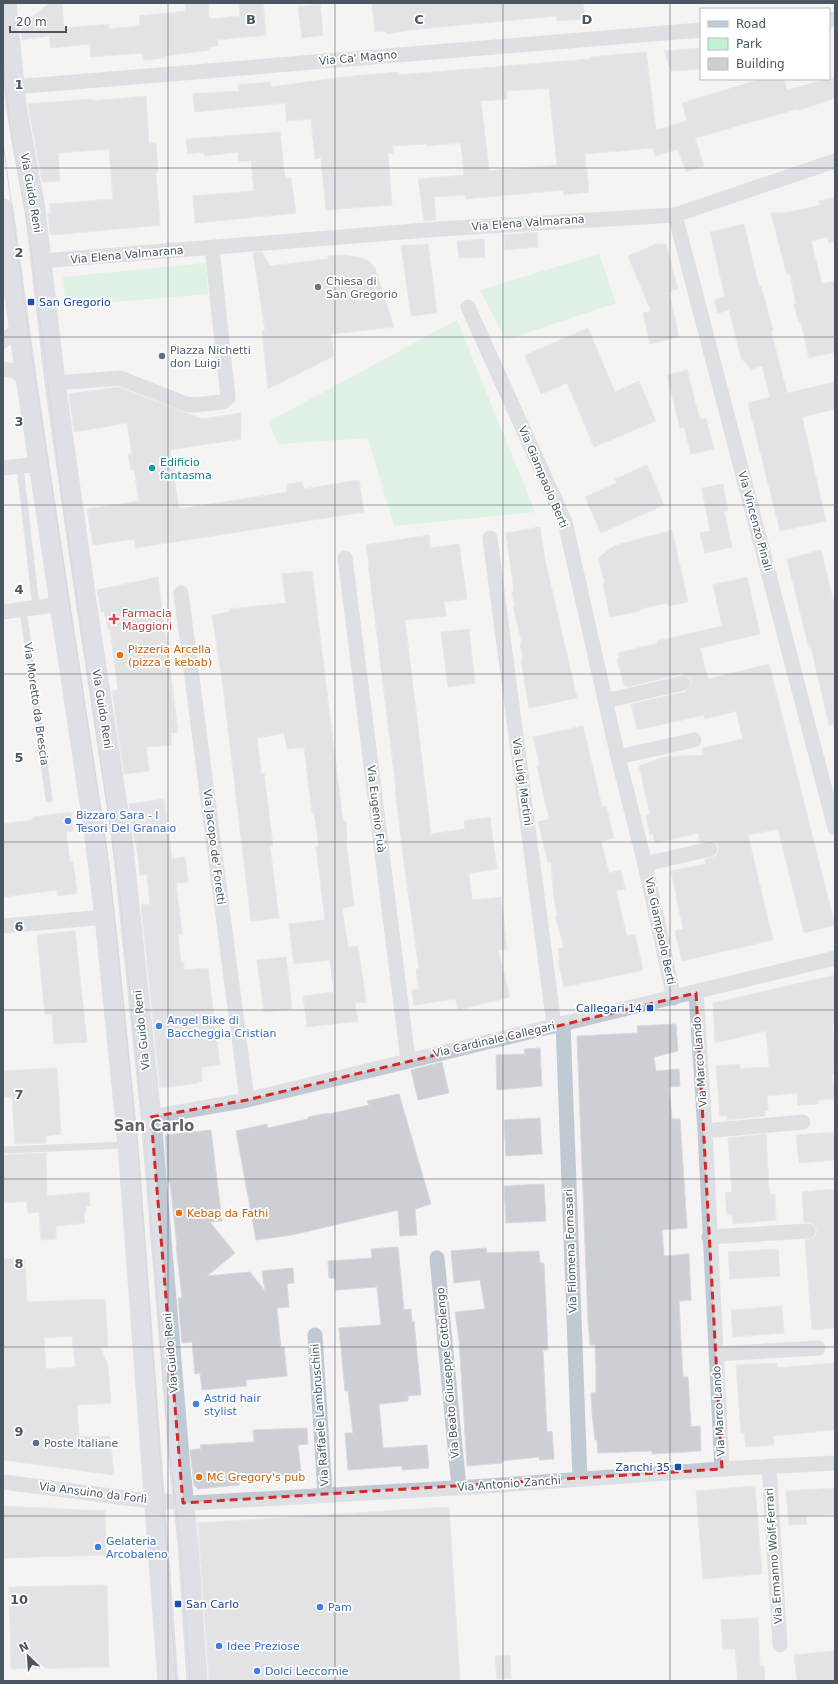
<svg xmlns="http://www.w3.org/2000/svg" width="838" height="1684" font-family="'DejaVu Sans',sans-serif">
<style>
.green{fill:#c3f1d5}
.building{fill:#cdcfd5;stroke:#d7d9de;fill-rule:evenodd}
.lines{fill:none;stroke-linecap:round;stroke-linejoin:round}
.lane{stroke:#c1cad2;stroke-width:7}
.street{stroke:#c1cad2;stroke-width:15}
.secondary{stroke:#c1cbd6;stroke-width:21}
.tram{stroke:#b5b8bd;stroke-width:1}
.marked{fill:none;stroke:#d62828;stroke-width:3;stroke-dasharray:8 5;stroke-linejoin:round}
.grid{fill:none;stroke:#4a5661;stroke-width:1;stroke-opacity:0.55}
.worship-dot{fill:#6b7280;stroke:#fff;stroke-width:1.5}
.transit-dot{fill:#1a4fb4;stroke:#fff;stroke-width:1.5}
.service-dot{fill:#5c6f8a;stroke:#fff;stroke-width:1.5}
.culture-dot{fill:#0f9aa8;stroke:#fff;stroke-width:1.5}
.health-dot{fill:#e0444e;stroke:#fff;stroke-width:1.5}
.food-dot{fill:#e8710a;stroke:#fff;stroke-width:1.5}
.shop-dot{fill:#3f7fe0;stroke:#fff;stroke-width:1.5}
.labels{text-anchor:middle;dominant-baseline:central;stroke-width:3.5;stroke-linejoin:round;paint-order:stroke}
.street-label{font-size:11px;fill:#4a5661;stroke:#fff}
.worship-label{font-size:11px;fill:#5b616d;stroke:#fff;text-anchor:start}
.transit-label{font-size:11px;fill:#164399;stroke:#fff;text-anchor:start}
.service-label{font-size:11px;fill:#4e5e75;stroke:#fff;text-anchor:start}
.culture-label{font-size:11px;fill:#0d838f;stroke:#fff;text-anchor:start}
.health-label{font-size:11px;fill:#be3a42;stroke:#fff;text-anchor:start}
.food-label{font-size:11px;fill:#c56008;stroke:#fff;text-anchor:start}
.shop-label{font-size:11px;fill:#366cbe;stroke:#fff;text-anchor:start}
.district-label{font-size:15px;font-weight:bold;fill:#5f6368;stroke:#fff}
.grid-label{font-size:13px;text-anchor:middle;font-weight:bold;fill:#4a5661;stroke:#fff;stroke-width:3.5;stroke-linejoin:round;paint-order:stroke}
</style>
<rect width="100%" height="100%" fill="#f5f3f3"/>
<path class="green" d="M599,254L616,303L506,340L480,290Z
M206,263L208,294L66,306L63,277Z
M457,320L535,512L394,526L368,438L278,444L268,422Z"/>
<path class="building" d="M62,3L64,28L109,24V29L140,26L139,16L186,11L185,3H208L209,19L240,16L239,3H263L266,35L217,40L218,46L209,47V50L165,56V58L144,60L143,53L90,57V44L51,48L49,36L22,40L20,21L29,20L48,4Z
M372,3H583L585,19L557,21L556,16L409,30L386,34L385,31L375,32Z
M320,4L323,35L302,38L298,7Z
M701,48V69L671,71L664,51Z
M646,52L656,130L687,121L682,103L761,79H784L787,90L835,77V98L797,111V109L695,138L704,166L686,172L678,149L655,156L653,148L585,154L589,192L564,195L563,190L466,199L465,195L434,197L436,220L424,221L418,179L464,175L461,145L460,143L427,146V144L393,146V153H388L392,205L326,210L321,158L315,159L311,119L287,121L285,103L195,112L193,94L239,91L238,85L270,82L271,87L343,77L398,72V75L590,59V57ZM549,88L557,165L489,171L481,101L507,99V91Z
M146,96L149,144L156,143L158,172L156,173L160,225L53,235L50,234L48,213H51L50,204L113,199L109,149L58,153L60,181L42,182L28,104L92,99V101Z
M280,132L285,179L291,178L296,213L195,223L193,196L254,191L251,161L239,162L238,152L204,156V152L188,154L186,139Z
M835,197V242L829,243L827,237L811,241L822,284L835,281V352L809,358L801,322L799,323L794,304H796L790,274L787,275L771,213L790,212L820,205L819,201Z
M744,224L759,287L761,286L773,330L771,331L787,393L835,382V409L802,417L826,521L780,531L748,403L770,397L762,366L751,369L741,358L729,310L718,313L714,300L725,297L710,232Z
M537,232L538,247L505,250L504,235Z
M484,239L485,257L459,258L457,241Z
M428,244L437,313L411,316L401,246Z
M656,244H666L678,289L669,292L679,337L650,344L643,313L651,311L628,256Z
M262,252L270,266L328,259V256L343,255L362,258L369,261L375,268L394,327L331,334L334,356L268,389L262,331L265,330L253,253Z
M588,328L615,392L639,381L656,421L594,447L567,383L541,394L525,355Z
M687,370L698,413L701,419L706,418L714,449L691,454L684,427L680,428L667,375Z
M119,387L202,419L241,413V439L170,450L179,509L287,492V484L302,482L304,489L359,480L364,512L136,548L134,539L93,545L87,509L139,501L134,469L131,470L128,454L132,453L127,423L74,432L69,394Z
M647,465L664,505L601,533L585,497L617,483L615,479Z
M723,484L728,511H724L732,547L705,553L700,533L710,531L702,488Z
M540,527L545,560L577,698L529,708L521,660L523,659L520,643H522L513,606H515L512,592L514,591L506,533Z
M672,530L688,602L668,606L667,603L639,609L640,611L610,617L603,583H605L598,558L614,546Z
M429,535L430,548L459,544L467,599L444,602L446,616L405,620L431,834L465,829L464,821L490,817L497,869L469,873L472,900L501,897L507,949L498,950L510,997L458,1010L456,999L414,1005L412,990L419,989L416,969H419L405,871L395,788H396L368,563H369L366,545Z
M821,550L835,608V724L829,725L811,647L809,648L787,559Z
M312,571L343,821H346L347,840H346L354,906L342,908L348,947L358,946L366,1002L355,1003L358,1021L307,1027L303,996L334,992L330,960L294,964L289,924L325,920L316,847L319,846L314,812L312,813L304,747L287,749L284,733L257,738L261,773H264L273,846L270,847L279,918L251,921L223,687L212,615L229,612V609L286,603L282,574Z
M158,577L178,732L171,733L172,745L146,747L149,771L124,774L112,691L118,690L110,629H108L104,611L101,612L97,590Z
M747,577L760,634L700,648L704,664L708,679L769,664L835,925L804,933L778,829L748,835L773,940L682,961L675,931L683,929L671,871L706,864L705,859L716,856L718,852L719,847L716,843L712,840L700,842L698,833L655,843L653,834L650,835L646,816L650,814L639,766L665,757L704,755L702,748L743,739L736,711L705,719L704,715L637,730L631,704L685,692L691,686L692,681L689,677L681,674L627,687L626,685L624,686L617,659H619L618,653L658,643L657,641L722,626L713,585Z
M469,629L475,683L448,687L441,632Z
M583,726L602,807L606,806L614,838L601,841L609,873L621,870L625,889L616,891L627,936L635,934L643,970L564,987L558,961L560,960L558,949L564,947L555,916H558L554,900L551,862L548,863L538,822L549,819L537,766L540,765L533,737Z
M164,799L172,859L185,857L188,882L176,883L182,934H178L181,963L184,962V970L208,968L220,1065L201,1067L202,1081L198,1082V1083L160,1088L141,905L150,904L147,875H140L136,842H135L129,804Z
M71,812L73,831L66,832L70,862L73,861L77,893L58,896L57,890L3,897V824L33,820V817Z
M75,931L87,1042L54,1044L52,1014L45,1015L37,935Z
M286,957L292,1009L264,1012L257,960Z
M835,975V1023L832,1024L835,1052V1064H833L834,1074H832L835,1099L818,1100V1104L798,1105L797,1093L767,1096L768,1110H764L765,1116L727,1120V1116H720L716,1066L740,1064V1069L769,1067L768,1051L766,1031L715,1043L713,1003Z
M676,1024L678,1051L654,1057L656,1071L679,1069L680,1086L669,1087L672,1119H680L687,1228L662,1230L664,1256L689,1254L691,1300L679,1301L683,1377H688L691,1427L700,1426L701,1451L652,1454V1451L598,1453L597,1440H595L592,1413L591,1393L596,1392V1367L595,1345H590L588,1322L577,1036L638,1033L637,1026Z
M540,1048L542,1086L497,1090L496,1055L525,1054L524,1049Z
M442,1062L449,1093L418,1100L411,1070Z
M57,1068L61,1134L46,1136V1143L15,1144L12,1097H3V1071Z
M399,1094L431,1204L415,1209L417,1235L400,1236L398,1210L292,1235L256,1240L236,1131L267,1124L268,1128L308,1119V1117L328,1113L329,1114L369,1105L367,1101Z
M540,1118L542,1154L506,1156L504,1120Z
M211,1130L222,1221L210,1222L235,1253L207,1276L250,1272L265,1291L262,1271L293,1268L294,1283L287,1284L289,1307L277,1308L281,1348L284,1347L287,1376L246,1380V1386L202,1390L200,1373L195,1374L192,1342L182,1343L178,1298H182L176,1246H177L170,1183H168L165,1135Z
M835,1132V1160L799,1163L796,1135Z
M766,1134L769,1189L770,1194H775L776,1220L733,1224L732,1215H727L725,1193L732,1192L728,1138Z
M46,1153L47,1196L89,1192L90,1206L86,1207V1212H84L85,1223L56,1226V1239L41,1240L39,1212L28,1213L26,1201L3,1203V1155Z
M544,1184L546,1221L506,1223L504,1186Z
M835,1189V1328L812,1330L805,1240L813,1238L816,1235L817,1230L812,1223L804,1222L802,1192Z
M398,1247L404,1310L411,1309L412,1322L414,1321L421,1395L408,1396V1401L379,1404L383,1448L427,1445L429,1468L402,1470V1466L348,1470L345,1433H353L348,1391H345L339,1328L381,1325L377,1287L336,1290L335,1278H329L328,1261L372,1258L371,1249Z
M486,1248L487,1253L539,1251L540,1263H544L548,1350H543L547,1432L552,1431L554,1459L540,1460L539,1457L502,1461V1463L467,1466L459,1340L455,1312L485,1309L480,1280L454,1283L451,1251Z
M778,1249L780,1276L730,1279L728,1252Z
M3,1259H25L27,1302L105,1299L108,1347H100L108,1365L111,1403L77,1405L79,1437L110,1436L114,1475L3,1460ZM72,1336L75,1367L46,1369L44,1338Z
M782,1306L784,1333L733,1337L731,1310Z
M777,1363V1368L835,1363V1430L816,1431V1432L773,1436L774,1445L746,1447L744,1433H741L736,1365Z
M307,1428L308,1444L298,1445L301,1473L239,1480V1485L198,1489L194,1485L190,1450L201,1449L200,1445L254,1442L253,1430Z
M755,1486L762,1574L703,1579L696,1491Z
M835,1488V1514L806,1516L807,1524L789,1525L786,1491Z
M3,1506L105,1511L106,1555L3,1558Z
M449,1507L460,1681H209L198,1523Z
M107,1585L109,1667L11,1669L9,1587Z
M758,1618L760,1666H764L765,1681H738L735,1649H723L721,1620Z
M835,1651V1681H797L794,1655Z
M510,1655L511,1678L497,1679L495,1656Z"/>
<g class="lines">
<path class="lane" d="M20,467L36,607
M23,609L49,799
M3,1150L126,1145"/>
<path class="street" d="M829,20L835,19
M14,87L701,30
M675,215L835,828
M41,261L440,229L675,215L835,161
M468,307L565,522L618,757L645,864L674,998
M3,341L15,332L18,323
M3,369C15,370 20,373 27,384
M55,383L120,378L186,404L194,405L223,402L228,398L212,248
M3,468L40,464
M490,538L554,1025
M345,558L408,1060
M181,593L247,1100
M3,612L61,604
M605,701L683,683
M618,757L694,740
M645,864L710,849
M3,926L105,917
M696,993L705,1131L722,1469
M563,1023L580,1479
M151,1117L247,1100L835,958
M705,1131L803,1122
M709,1237L808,1231
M437,1258L459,1488
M315,1335L325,1495
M716,1354L818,1348
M769,1466L780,1645
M3,1482L134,1499L191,1503L488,1486L722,1469L835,1463"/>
<path class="secondary" d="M6,3L16,106L35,209L55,383L86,601L122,838L151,1117L180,1469L188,1544L197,1681
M3,209L27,384L95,837L105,917L128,1145L168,1681"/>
<path class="tram" d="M3,62L11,134L30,239L62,496L119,887L146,1151L168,1441L180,1541L190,1681
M3,142L30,344L109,865L138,1149L176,1681"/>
</g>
<path d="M0 0H838V1684H0ZM696,993L722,1469L183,1503L151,1117L247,1100Z" fill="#f5f3f3" fill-opacity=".55" fill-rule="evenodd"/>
<path class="marked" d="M696,993L722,1469L183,1503L151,1117L247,1100Z"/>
<path class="grid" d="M168,3V1681M335,3V1681M503,3V1681M670,3V1681M3,168H835M3,337H835M3,505H835M3,674H835M3,842H835M3,1010H835M3,1179H835M3,1347H835M3,1516H835"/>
<circle class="worship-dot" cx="318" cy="287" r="4"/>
<g class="transit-dot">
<rect x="27" y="298" width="8" height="8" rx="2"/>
<rect x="646" y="1004" width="8" height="8" rx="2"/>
<rect x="674" y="1463" width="8" height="8" rx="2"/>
<rect x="174" y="1600" width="8" height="8" rx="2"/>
</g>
<g class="service-dot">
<circle cx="162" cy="356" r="4"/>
<circle cx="36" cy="1443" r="4"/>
</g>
<circle class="culture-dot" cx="152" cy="468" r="4"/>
<path class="health-dot" d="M112 613h4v4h4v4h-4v4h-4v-4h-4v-4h4z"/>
<g class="food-dot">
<circle cx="120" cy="655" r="4"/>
<circle cx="179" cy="1213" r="4"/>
<circle cx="199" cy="1477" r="4"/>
</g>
<g class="shop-dot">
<circle cx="68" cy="821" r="4"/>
<circle cx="159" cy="1026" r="4"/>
<circle cx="196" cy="1404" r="4"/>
<circle cx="98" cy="1547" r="4"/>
<circle cx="320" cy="1607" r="4"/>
<circle cx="219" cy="1646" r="4"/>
<circle cx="257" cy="1671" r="4"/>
</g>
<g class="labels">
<g class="street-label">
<text transform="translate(358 58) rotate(-5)">Via Ca' Magno</text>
<text transform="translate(31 193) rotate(80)">Via Guido Reni</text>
<text transform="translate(528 223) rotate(-4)">Via Elena Valmarana</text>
<text transform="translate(127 255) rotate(-5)">Via Elena Valmarana</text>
<text transform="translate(543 477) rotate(67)">Via Giampaolo Berti</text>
<text transform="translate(755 521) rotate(75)">Via Vincenzo Pinali</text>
<text transform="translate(36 704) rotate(82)">Via Moretto da Brescia</text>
<text transform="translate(102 709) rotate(81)">Via Guido Reni</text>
<text transform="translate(522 782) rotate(82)">Via Luigi Martini</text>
<text transform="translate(376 809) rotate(83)">Via Eugenio Fuà</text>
<text transform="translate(214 847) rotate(83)">Via Jacopo de' Foretti</text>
<text transform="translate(660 931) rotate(78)">Via Giampaolo Berti</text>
<text transform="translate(142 1030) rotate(-96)">Via Guido Reni</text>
<text transform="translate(494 1040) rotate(-13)">Via Cardinale Callegari</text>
<text transform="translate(700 1062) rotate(-94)">Via Marco Lando</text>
<text transform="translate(571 1251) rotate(-92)">Via Filomena Fornasari</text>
<text transform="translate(171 1353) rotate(-95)">Via Guido Reni</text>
<text transform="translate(448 1373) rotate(-95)">Via Beato Giuseppe Cottolengo</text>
<text transform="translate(719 1411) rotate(-93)">Via Marco Lando</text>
<text transform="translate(320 1415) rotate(-94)">Via Raffaele Lambruschini</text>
<text transform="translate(509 1484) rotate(-4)">Via Antonio Zanchi</text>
<text transform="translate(93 1493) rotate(7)">Via Ansuino da Forlì</text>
<text transform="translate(774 1556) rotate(-94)">Via Ermanno Wolf-Ferrari</text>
</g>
<g class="worship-label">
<text x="326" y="281">Chiesa di<tspan x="326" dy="13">San Gregorio</tspan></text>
</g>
<g class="transit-label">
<text x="39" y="302">San Gregorio</text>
<text x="642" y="1008" text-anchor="end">Callegari 14</text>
<text x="670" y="1467" text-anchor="end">Zanchi 35</text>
<text x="186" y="1604">San Carlo</text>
</g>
<g class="service-label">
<text x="170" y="350">Piazza Nichetti<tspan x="170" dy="13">don Luigi</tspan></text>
<text x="44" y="1443">Poste Italiane</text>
</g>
<g class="culture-label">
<text x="160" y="462">Edificio<tspan x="160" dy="13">fantasma</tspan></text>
</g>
<g class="health-label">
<text x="122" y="613">Farmacia<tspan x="122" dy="13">Maggioni</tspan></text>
</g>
<g class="food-label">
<text x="128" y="649">Pizzeria Arcella<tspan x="128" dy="13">(pizza e kebab)</tspan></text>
<text x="187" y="1213">Kebap da Fathi</text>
<text x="207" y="1477">MC Gregory's pub</text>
</g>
<g class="shop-label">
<text x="76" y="815">Bizzaro Sara - I<tspan x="76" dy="13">Tesori Del Granaio</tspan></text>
<text x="167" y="1020">Angel Bike di<tspan x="167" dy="13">Baccheggia Cristian</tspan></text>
<text x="204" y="1398">Astrid hair<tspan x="204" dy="13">stylist</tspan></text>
<text x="106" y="1541">Gelateria<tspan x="106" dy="13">Arcobaleno</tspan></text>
<text x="328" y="1607">Pam</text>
<text x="227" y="1646">Idee Preziose</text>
<text x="265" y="1671">Dolci Leccornie</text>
</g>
<g class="district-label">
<text x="154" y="1126">San Carlo</text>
</g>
</g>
<g class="grid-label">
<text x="251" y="24">B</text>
<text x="419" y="24">C</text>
<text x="587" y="24">D</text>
<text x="19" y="89">1</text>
<text x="19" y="257">2</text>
<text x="19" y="426">3</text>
<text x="19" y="594">4</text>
<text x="19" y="762">5</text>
<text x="19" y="931">6</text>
<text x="19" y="1099">7</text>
<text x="19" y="1268">8</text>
<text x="19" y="1436">9</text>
<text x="19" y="1604">10</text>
</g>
<rect width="838" height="1684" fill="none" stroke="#4a5661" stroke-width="8"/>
<rect x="700" y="8" width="130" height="72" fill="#ffffff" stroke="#b7bbc0"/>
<rect x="708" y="21" width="20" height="6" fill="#c1cbd6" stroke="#b7bbc0"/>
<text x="736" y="28" font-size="12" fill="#4a5661">Road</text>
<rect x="708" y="38" width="20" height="12" fill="#c3f1d5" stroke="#b7bbc0"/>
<text x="736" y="48" font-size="12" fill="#4a5661">Park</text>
<rect x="708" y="58" width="20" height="12" fill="#cdcfd5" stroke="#b7bbc0"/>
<text x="736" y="68" font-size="12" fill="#4a5661">Building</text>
<g transform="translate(28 1656) rotate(335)" stroke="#ffffff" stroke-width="3" paint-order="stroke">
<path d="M0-3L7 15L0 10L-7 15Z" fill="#4a5661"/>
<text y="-6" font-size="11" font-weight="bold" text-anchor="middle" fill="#4a5661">N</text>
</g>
<path d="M10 26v6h56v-6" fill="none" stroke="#4a5661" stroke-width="2"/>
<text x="16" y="26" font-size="12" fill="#4a5661" stroke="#ffffff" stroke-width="3" paint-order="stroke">20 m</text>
</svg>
